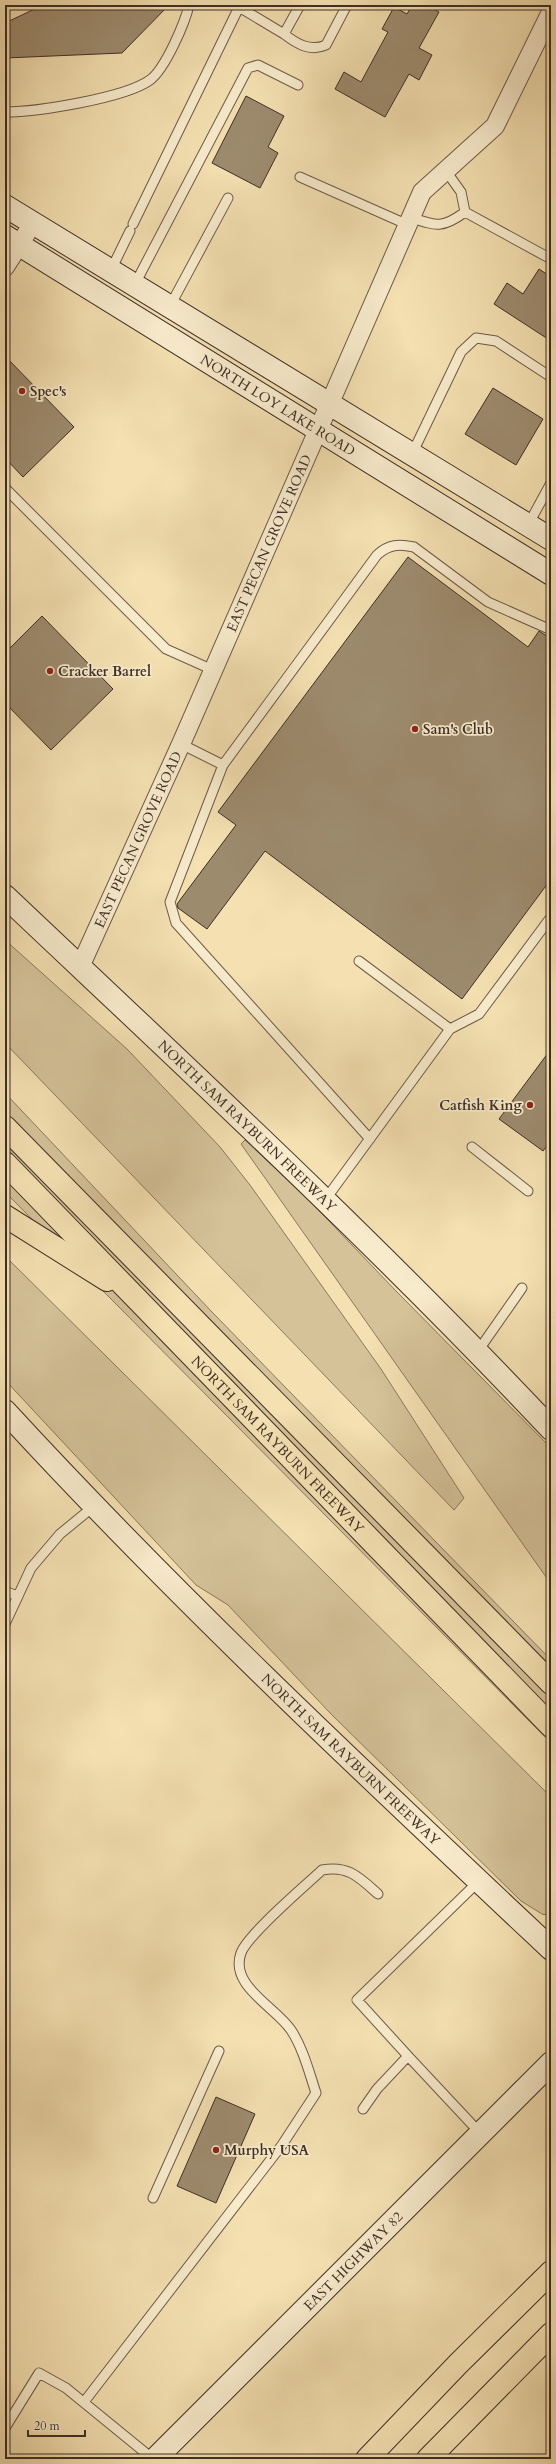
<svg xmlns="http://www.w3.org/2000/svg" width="556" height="2464" font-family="Cardo,serif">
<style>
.green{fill:#d5c299;stroke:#8a785f}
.building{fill:#9d8b6e;stroke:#3e2f25}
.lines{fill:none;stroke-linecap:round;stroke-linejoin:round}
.service-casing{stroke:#6c5b48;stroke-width:11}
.minor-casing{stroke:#6c5b48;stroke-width:20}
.secondary-casing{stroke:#3e2f25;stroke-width:24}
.motorway-casing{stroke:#3e2f25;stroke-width:24}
.service{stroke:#f8ebcc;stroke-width:9}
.minor{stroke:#f8ebcc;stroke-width:18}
.secondary{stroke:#f8ebcc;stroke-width:22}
.motorway{stroke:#f4e0b1;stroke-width:22}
.poi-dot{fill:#8f2418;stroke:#f8ebcc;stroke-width:1.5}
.labels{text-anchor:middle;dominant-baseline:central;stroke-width:3.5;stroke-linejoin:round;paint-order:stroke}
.poi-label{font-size:14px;font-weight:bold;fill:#3e2f25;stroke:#f8ebcc;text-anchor:start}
.street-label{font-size:14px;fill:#3e2f25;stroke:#f8ebcc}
</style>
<rect width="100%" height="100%" fill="#f4e0b1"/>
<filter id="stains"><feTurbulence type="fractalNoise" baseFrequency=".005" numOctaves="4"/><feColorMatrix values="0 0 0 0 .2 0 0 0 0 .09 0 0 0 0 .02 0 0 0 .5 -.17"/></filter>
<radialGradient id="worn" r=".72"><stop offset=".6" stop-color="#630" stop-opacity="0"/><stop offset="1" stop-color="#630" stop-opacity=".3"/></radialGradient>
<path class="green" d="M5,940L127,1049L220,1147L250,1185L381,1369L464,1498L454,1510L5,1043Z
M5,1093L212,1312L551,1660V1743L5,1192Z
M245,1140L305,1196L397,1292L551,1448V1584L241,1144Z
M5,1256L551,1797V1916L542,1914L521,1901L331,1714L228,1605L196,1585L5,1380Z"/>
<path class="building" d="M43,5H169L122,53L5,58V23Z
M412,5H426L439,12L419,48L432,55L419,80L409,74L385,117L335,89L344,72L361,82L388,32L382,29L394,7L407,14Z
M246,96L284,116L268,147L278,153L260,188L212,163Z
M539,269L551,277V341L494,304L507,283L523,294Z
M5,356L74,427L23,477L5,458Z
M493,388L543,419L516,465L465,434Z
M408,557L528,647L539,631L551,639V879L462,999L265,851L207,929L178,908L177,904L236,825L218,812Z
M42,616L113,689L51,750L5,703V653Z
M551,1049V1141L543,1151L499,1119Z
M216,2097L255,2114L216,2203L177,2186Z"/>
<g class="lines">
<g class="service-casing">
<path id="service" d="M239,7L284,34L300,5
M284,34C297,44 310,52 326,45L347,5
M5,112C37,112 125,98 150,80C165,69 185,23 189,5
M446,171L461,192L465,212L551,259
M300,177L406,224
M410,217C436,226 442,229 465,212
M133,224L240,5
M111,270L130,231
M135,284L248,68L258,65L298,85
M170,306L228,198
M412,454L461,352L476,338L496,341L551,377
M5,488L166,649L213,670
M528,525L551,483
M181,744L223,765
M359,961L450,1029
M370,1139L176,923L170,902L223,765L377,555C389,544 399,544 414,547L488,602L551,630
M472,1147L528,1191
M325,1200L450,1029L479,1014L551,917
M478,1351L522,1288
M5,1591L17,1596
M5,1624L31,1568L60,1534L93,1507
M408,2056L357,2000L479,1881
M363,2109L377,2089L408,2056L480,2133
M153,2198L219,2051
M84,2402L282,2145L316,2093C309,2072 303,2048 291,2030C276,2007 229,1986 241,1953C247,1935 305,1886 322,1870C348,1865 359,1877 378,1894
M5,2428L39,2373L66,2388L153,2459"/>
</g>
<g class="minor-casing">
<g id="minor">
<path d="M5,267L33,223"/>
<path id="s1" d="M80,967L181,744L422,192L495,126L551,12"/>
</g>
</g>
<g class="secondary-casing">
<g id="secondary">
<path d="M5,206L551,539"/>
<path id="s2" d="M5,236L551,574"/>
<path id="s3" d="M5,896C190,1071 377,1244 551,1429"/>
<path id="s4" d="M5,1411C178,1599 365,1774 551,1949"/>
<path id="s5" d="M155,2459L551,2063"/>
</g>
</g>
<g class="motorway-casing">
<g id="motorway">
<path d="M5,1127L551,1683"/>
<path id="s6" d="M5,1163L551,1726"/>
<path d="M5,1216L107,1280"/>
<path d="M367,2459L458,2364L551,2272"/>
<path d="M428,2459L551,2334"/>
</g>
</g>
<use href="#service" class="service"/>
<use href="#minor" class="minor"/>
<use href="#secondary" class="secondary"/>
<use href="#motorway" class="motorway"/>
</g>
<g class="poi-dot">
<circle cx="22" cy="391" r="4"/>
<circle cx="50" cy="671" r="4"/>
<circle cx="415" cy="729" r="4"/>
<circle cx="530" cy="1105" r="4"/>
<circle cx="216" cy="2150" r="4"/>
</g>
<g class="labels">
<g class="poi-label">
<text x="30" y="391">Spec's</text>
<text x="58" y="671">Cracker Barrel</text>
<text x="423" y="729">Sam's Club</text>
<text x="522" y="1105" text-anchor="end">Catfish King</text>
<text x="224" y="2150">Murphy USA</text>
</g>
<g class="street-label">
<text stroke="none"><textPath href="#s2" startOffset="321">NORTH LOY LAKE ROAD</textPath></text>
<text stroke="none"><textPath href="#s1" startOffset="464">EAST PECAN GROVE ROAD</textPath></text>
<text stroke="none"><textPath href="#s1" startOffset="140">EAST PECAN GROVE ROAD</textPath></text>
<text stroke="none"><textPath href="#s3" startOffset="334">NORTH SAM RAYBURN FREEWAY</textPath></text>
<text stroke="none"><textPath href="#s6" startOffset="392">NORTH SAM RAYBURN FREEWAY</textPath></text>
<text stroke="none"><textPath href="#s4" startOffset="491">NORTH SAM RAYBURN FREEWAY</textPath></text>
<text stroke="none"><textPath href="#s5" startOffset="280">EAST HIGHWAY 82</textPath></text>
</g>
</g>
<rect width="556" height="2464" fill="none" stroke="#f4e0b1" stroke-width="20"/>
<rect x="6" y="6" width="544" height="2452" fill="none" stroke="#3e2f25" stroke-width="2"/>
<rect x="10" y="10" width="536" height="2444" fill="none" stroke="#3e2f25"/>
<path d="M28 2430v6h57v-6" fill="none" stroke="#3e2f25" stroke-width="2"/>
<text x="34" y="2430" font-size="12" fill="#3e2f25" stroke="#f8ebcc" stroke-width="3" paint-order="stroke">20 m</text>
<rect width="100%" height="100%" filter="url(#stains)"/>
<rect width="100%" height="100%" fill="url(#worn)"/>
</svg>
